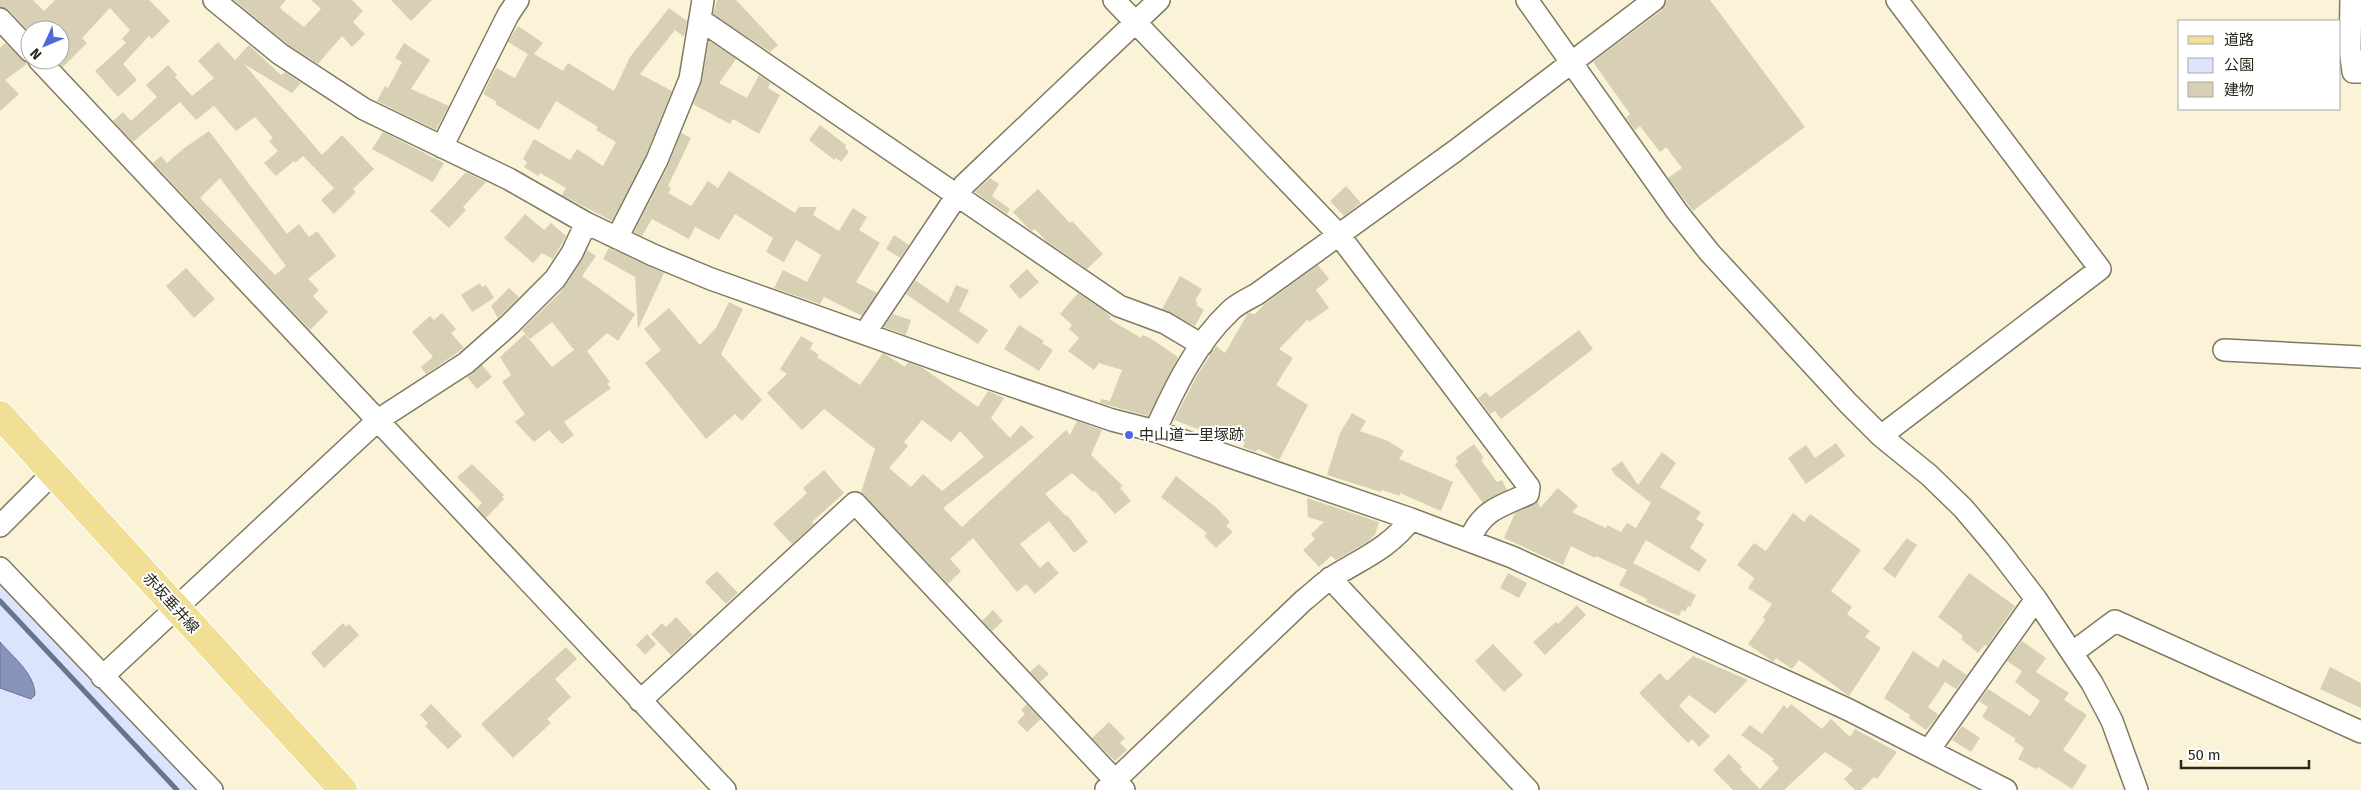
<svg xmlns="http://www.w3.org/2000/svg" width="2361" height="790" font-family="'Fira Sans','Noto Sans JP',sans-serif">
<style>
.green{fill:#dce4fd}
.water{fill:#8793bb;stroke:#6b738c}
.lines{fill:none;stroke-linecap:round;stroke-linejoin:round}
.stream{stroke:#6b738c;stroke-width:5}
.building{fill:#d8d0b5;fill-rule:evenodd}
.minor-casing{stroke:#817a61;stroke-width:24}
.major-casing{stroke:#fff;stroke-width:30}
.minor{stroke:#fff;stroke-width:21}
.major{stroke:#f1df96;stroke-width:28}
.poi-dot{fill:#5067dc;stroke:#fff;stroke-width:2}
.labels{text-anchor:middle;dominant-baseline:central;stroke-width:4;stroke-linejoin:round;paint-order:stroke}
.poi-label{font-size:15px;fill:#2a281d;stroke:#fff;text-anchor:start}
.street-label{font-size:15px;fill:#2a281d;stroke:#fff}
</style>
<rect width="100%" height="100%" fill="#faf3d7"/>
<path class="green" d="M0,582L197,790H0V688L24,697L18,661L0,642Z"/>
<path class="water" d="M0,642C13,657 35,674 35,695L31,699L0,688Z"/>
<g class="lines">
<path class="stream" d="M0,601L177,790"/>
</g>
<path class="building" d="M0,0H33L44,11L55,0H149L170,21L152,39L149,36L123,64L137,80L118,97L95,71L126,43L122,39L130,30L110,8L82,38L87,43L63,67L60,64V30H30V33L9,10L0,7Z
M234,0H286L280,7L282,10L304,27L321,9L311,0H352L363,11L353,22L365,34L352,47L342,36L318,64L287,44Z
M391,0H432L411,21Z
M717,0H736L778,45L770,52L713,14Z
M1667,0H1710L1805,127L1693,211L1668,178L1682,168L1666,147L1660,152L1640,126L1635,130L1626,118L1630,114L1593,62L1662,10Z
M669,8L687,21L684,37L675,30L640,74L672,91L646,155L612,221L562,195L566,188L540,173L538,176L524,167L527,162L523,159L534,139L570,160L577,149L603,166L616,142L596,130L598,127L556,101L539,130L495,104L497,102L483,94L496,68L515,78L528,54L508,42L518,26L543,43L534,54L563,71L568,63L614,91L630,57Z
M709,41L736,59L719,83L747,98L759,75L770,83L768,88L780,95L759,134L733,119L730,124L693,104L702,81Z
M218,42L235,60L249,45L281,75L285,72L301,83L292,93L244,64L322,155L342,135L374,169L353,189L356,192L334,214L321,200L334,188L303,156L295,163L294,161L276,176L264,163L278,151L269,141L273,138L255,117L236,131L214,106L196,120L180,102L133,142L113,121L123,112L131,121L157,97L146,85L168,65L177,75L175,77L192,96L214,78L198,61Z
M5,43L27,64L5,80L19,94L0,111V48Z
M404,43L430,60L411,89L449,106L436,130L377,101L385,86L388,88L402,62L395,58Z
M820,125L846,145L845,148L849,152L841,162L836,158L834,160L809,140Z
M209,131L287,234L299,224L309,237L317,231L336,256L308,279L319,290L313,296L328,312L310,330L153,163L161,156L167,163L183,149ZM220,178L286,266L275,275L200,198Z
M383,132L444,163L433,182L372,149Z
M681,133L691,138L668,186L671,188L668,193L691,206L708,181L718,188L729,171L795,213L799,207H817L813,215L839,231L853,208L867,217L859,230L880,243L856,282L877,293L862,316L824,297L820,304L774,288L783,270L807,282L821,255L796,240L784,262L766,252L773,238L735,214L719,240L695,227L689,239L652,219L642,236L634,232L668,166Z
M466,172L486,182L463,207L466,210L449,228L430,211Z
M990,178L999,184L992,196L1010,209L1007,214L975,192Z
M1346,186L1361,203L1344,216L1330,201Z
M1038,189L1070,223L1072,221L1103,254L1087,269L1046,241L1035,229L1032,231L1029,229L1013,212Z
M525,214L544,230L551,223L566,236L553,259L542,253L533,263L504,238Z
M894,235L909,245L900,258L886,249Z
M609,248L664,273L638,329L635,277L603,259Z
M587,250L596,256L582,276L635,314L618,341L607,333L587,351L610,382L607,384L611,388L564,422L574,435L562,444L549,430L534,442L515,422L525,414L502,382L511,375L500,357L525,334L552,367L574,350L552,322L530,339L522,330L561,292Z
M1318,265L1329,279L1316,290L1329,308L1309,322L1308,319L1279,349L1293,358L1276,385L1308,405L1279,460L1258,449L1256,452L1243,447L1245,442L1210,426L1208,433L1174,420L1198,374L1216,346L1225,353L1248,313L1255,314L1265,304Z
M186,268L215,299L194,318L166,286Z
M1027,269L1039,282L1020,299L1009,286Z
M1180,276L1202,289L1195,301L1198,302L1196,305L1204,310L1195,326L1162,309Z
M915,280L948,303L956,285L969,290L959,311L988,330L978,344L906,294Z
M480,283L482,287L486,285L494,298L472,312L461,295Z
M509,288L519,297L498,318L491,306Z
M1078,293L1105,311L1111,317L1109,319L1141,338L1142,335L1150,338L1178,357L1148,416L1100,403L1101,399L1110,401L1122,370L1099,363L1094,370L1068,351L1079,338L1069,329L1072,325L1060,314Z
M729,302L743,309L721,354L762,400L742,421L735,414L706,439L645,363L661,350L644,329L669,308L700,345L716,328Z
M442,313L456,329L451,333L464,348L426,374L421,367L433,357L412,332L430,316L434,320Z
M893,314L911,320L906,335L884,327Z
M1019,325L1044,341L1042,343L1053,350L1039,371L1004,349Z
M1579,330L1593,349L1501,419L1495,411L1490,414L1478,398L1486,392L1490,397Z
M801,336L813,343L810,349L819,355L817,357L860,385L883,353L905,367L908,362L923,368L978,407L988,391L1004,398L991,418L1010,438L1021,425L1034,437L943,508L962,527L1066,430L1070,435L1077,421L1102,430L1091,455L1123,486L1120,488L1131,501L1115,514L1094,490L1093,492L1072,473L1045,494L1066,516L1067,515L1088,542L1074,553L1049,521L1020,544L1040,568L1048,561L1059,573L1035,594L1026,584L1017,592L973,538L950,559L961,571L948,584L861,492L875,449L824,409L802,430L767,393L787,374L780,369ZM922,420L951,442L960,431L984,457L942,491L923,474L911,487L889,468L908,446L904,442Z
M482,365L492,377L477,389L467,377Z
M1352,413L1366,421L1360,431L1388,441L1404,451L1399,459L1453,482L1441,511L1400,493V496L1382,490L1381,492L1327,475L1340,433Z
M1836,443L1845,456L1806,484L1788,458L1806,445L1815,458Z
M1474,444L1484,458L1481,460L1497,482L1502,480L1507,490L1483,503L1455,465L1458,461L1455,458Z
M1662,452L1676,463L1660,487L1701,512L1696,519L1704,524L1690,548L1707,560L1699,572L1646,540L1633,563L1696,595L1690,607L1688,606L1685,612L1682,610L1679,616L1646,602L1647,599L1619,585L1627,570L1596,556L1595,558L1571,546L1563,565L1504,538L1515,513L1538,501L1540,508L1558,488L1578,506L1572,512L1606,528L1607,525L1621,532L1627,523L1636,528L1651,503L1616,476L1611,469L1622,461L1638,485Z
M472,464L504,495L502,497L504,499L486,518L477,508L482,503L457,477Z
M824,470L844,493L812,522L814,524L792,544L773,524L807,493L803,488Z
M1176,476L1218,509L1230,522L1226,526L1233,532L1216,548L1204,536L1207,533L1161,497Z
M1307,498L1379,522L1375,535L1367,542L1336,560L1331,556L1319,567L1303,550L1315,539L1311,534L1324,522L1308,517Z
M1793,513L1804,522L1810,514L1861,550L1831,591L1852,607L1847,614L1870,631L1865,637L1881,648L1849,696L1799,660L1792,669L1776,658L1773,662L1748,644L1765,620L1763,617L1772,604L1748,588L1754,579L1753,577L1737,565L1754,543L1766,551Z
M1907,538L1917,545L1895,578L1883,569Z
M717,571L738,593L726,604L705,582Z
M1508,573L1527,583L1519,598L1500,588Z
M1969,573L2015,606L1987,646L1985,645L1978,653L1961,639L1963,636L1938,617Z
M1577,605L1586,615L1545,655L1533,642L1556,622L1558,624Z
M993,610L1003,621L992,631L982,621Z
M676,617L693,635L671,655L651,634L662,623L666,627Z
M343,623L346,627L349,624L359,635L324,668L311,653Z
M647,634L656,644L645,655L636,645Z
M2022,641L2046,658L2036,672L2069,693L2064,700L2087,715L2063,750L2087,766L2072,789L2038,767L2036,769L2018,759L2024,748L2014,741L2016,739L1982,717L1988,707L1979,701L1988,689L2030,716L2040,701L2015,682L2022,671L2007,661Z
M1493,644L1523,675L1504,692L1475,661Z
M566,647L577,659L555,679L571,697L547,719L551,723L513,758L481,724Z
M1913,651L1938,668L1943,659L1967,675L1956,689L1945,682L1928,707L1939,715L1926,730L1909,718L1910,715L1884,698Z
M1693,656L1748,680L1715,714L1689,695L1679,706L1710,736L1699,747L1692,739L1688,743L1639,693L1660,673L1667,681Z
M1039,664L1049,674L1040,682L1030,672Z
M2330,667L2361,683V708L2320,689Z
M431,704L462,736L448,749L425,726L428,723L420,715Z
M1027,704L1041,719L1027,732L1017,722L1025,714L1021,710Z
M1791,704L1822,729L1831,719L1850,737L1855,729L1897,752L1877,779L1874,777L1861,790H1855L1844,779L1853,770L1825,752L1784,790H1733L1713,770L1729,754L1742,767L1740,769L1760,789L1779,768L1772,761L1774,759L1741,735L1750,725L1762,734L1784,705L1787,709Z
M1109,722L1125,738L1120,743L1127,750L1115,761L1092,738Z
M1962,726L1980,738L1971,752L1952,740Z"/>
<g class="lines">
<g class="minor-casing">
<path id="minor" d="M214,0L280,54L364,109L509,179L586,223L653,255L711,279L989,378L1112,420L1155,431L1411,519L1512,557L1847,709L2006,790
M1114,0L1339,235L1529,487L1528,494C1501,506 1482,510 1470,539
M1527,0L1678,213L1710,253L1848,403L1881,436L1929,475L1963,508L1997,548L2036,599L2092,683L2112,721L2137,790
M2351,0L2350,49L2353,72H2361
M0,19L30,51
M699,23L708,25L1119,306L1165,323L1202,345
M39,60L725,790
M442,147L508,15L518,0
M617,238L657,160L690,79L703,0
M865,333L964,185L1159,0
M2224,350L2361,357
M1155,431C1174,389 1196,343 1230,311C1237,304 1248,299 1257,294L1455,151L1654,0
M1881,436L2100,269L1897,0
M0,526L53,473
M0,568L212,790
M1330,578L1528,790
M2072,653L2115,621L2361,732
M102,677L378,420L466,363L509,325L555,279L572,253L586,223
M640,701L855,503L1124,790
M1929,750L2036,599
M1106,789L1304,600C1313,593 1322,584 1331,578C1361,559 1390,548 1411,519"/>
</g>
<g class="major-casing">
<path id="major" d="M0,415L343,790"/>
</g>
<use href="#minor" class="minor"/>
<use href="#major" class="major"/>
</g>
<circle class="poi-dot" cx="1129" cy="435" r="5"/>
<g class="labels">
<g class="poi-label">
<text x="1139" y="435">中山道一里塚跡</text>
</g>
<g class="street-label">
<text transform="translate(171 603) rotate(48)">赤坂垂井線</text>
</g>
</g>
<rect x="2178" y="20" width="162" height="90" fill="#ffffff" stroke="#aaa9a5"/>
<rect x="2188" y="36" width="25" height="8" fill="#f1df96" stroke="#aaa9a5"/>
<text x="2224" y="45" font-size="15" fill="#2a281d">道路</text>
<rect x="2188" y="58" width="25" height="15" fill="#dce4fd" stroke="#aaa9a5"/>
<text x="2224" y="70" font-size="15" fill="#2a281d">公園</text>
<rect x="2188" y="82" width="25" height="15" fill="#d8d0b5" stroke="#aaa9a5"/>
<text x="2224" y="95" font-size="15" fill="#2a281d">建物</text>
<g transform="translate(45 45) rotate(226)"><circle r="24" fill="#ffffff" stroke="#aaa9a5"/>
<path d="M0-4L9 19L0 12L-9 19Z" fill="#5067dc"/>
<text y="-8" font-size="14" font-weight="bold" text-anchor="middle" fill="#2a281d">N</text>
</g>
<path d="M2181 760v8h128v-8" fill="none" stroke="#2a281d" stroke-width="2.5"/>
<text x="2188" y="760" font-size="15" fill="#2a281d" stroke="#ffffff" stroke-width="4" paint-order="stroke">50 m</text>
</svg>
